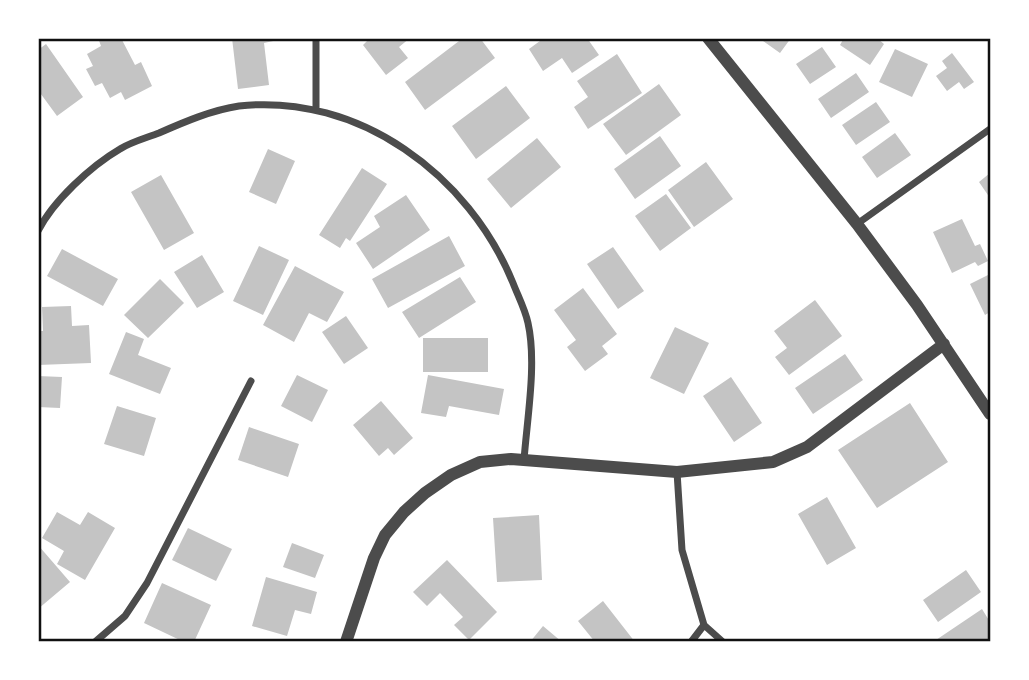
<svg xmlns="http://www.w3.org/2000/svg" width="1029" height="680" font-family="'DejaVu Sans',sans-serif">
<style>
.building{fill:#c4c4c4}
.lines{fill:none;stroke-linecap:round;stroke-linejoin:round}
.minor{stroke:#4c4c4c;stroke-width:7}
.tertiary{stroke:#4c4c4c;stroke-width:12}
.neatline{fill:none;stroke:#111;stroke-width:2.5}
</style>
<rect width="100%" height="100%" fill="#fff"/>
<path class="building" d="M98,38H121L135,65L141,62L152,86L125,100L121,92L110,98L102,83L95,86L86,69L93,66L87,54L101,46Z
M232,38H287L264,43L269,85L238,89Z
M370,38H410L399,47L408,58L386,75L363,45Z
M463,38H480L495,58L425,110L405,82Z
M544,38H587L599,55L572,73L562,58L543,71L529,49Z
M759,38H791L780,53Z
M844,38H877L884,44L870,65L840,45Z
M46,44L83,97L57,116L38,90V50Z
M822,47L836,67L810,84L796,64Z
M895,49L928,64L912,97L879,82Z
M952,53L974,82L964,89L959,82L947,91L936,76L947,68L942,61Z
M617,54L642,93L588,129L574,107L588,97L577,81Z
M856,73L869,92L831,118L818,99Z
M659,84L681,115L626,155L603,124Z
M506,86L530,118L476,159L452,126Z
M876,102L890,122L856,145L842,125Z
M895,133L911,155L877,178L862,157Z
M660,136L681,166L635,199L614,169Z
M537,138L561,167L511,208L487,179Z
M268,149L295,161L276,204L249,192Z
M706,162L733,199L694,227L668,190Z
M362,168L387,184L350,241L346,238L340,248L319,235Z
M990,173V198L979,182Z
M161,175L194,233L164,250L131,192Z
M666,194L691,228L660,251L635,216Z
M406,195L430,230L373,269L356,243L380,227L374,216Z
M962,219L975,246L980,244L988,261L978,266L975,262L952,273L933,232Z
M449,236L465,266L388,308L372,279Z
M259,246L289,260L263,315L233,301Z
M613,247L644,291L618,309L587,264Z
M62,249L118,279L103,306L47,276Z
M202,255L224,292L197,308L174,272Z
M295,266L344,292L327,322L309,313L294,342L263,325Z
M990,274V312L985,315L970,284Z
M460,277L476,302L419,338L402,312Z
M160,279L184,303L148,338L124,315Z
M583,288L617,334L602,346L608,354L585,371L567,347L576,340L554,310Z
M815,300L842,336L789,375L775,357L787,348L774,331Z
M71,306L72,326L89,325L91,363L38,365V331H43L42,307Z
M346,316L368,348L344,364L322,332Z
M675,327L709,343L684,394L650,378Z
M126,332L144,339L138,355L171,368L160,394L109,374Z
M423,338H488V372H423Z
M845,354L863,380L813,414L795,388Z
M297,375L328,390L312,422L281,406Z
M428,375L504,389L499,415L449,406L446,417L421,413Z
M38,376L62,377L60,408L38,407Z
M731,377L762,423L734,442L703,396Z
M381,401L413,438L394,455L388,448L379,456L353,425Z
M910,403L948,462L877,508L838,450Z
M117,406L156,418L144,456L104,444Z
M249,427L299,444L288,477L238,460Z
M827,497L856,548L827,565L798,514Z
M57,512L80,525L88,512L115,528L85,580L57,564L64,551L42,538Z
M539,515L542,580L497,582L493,518Z
M188,528L232,549L216,581L172,560Z
M292,543L324,555L315,578L283,567Z
M38,545L70,582L38,609Z
M447,560L497,612L469,640L454,625L463,617L440,593L427,606L413,592Z
M966,570L981,592L938,622L923,600Z
M266,577L317,592L311,614L295,610L287,636L252,626Z
M162,583L211,605L194,642H184L144,623Z
M603,601L635,642H595L578,621Z
M982,609L990,622V642H933Z
M543,626L562,642H530Z"/>
<g class="lines">
<path class="minor" d="M316,109V38
M857,224L990,129
M38,231C53,201 91,166 120,149C131,142 146,138 159,133C184,122 212,110 239,106C359,93 469,175 513,283C518,296 525,309 528,323C537,363 527,419 524,460
M677,472L682,550L704,625L723,642
M95,642L125,616L147,583L251,381
M691,642L704,625"/>
<path class="tertiary" d="M708,38L857,224L917,305L990,414
M346,642L374,558L385,535L404,512L425,493L451,475L480,462L511,459L677,472L773,462L807,447L944,344"/>
</g>
<rect width="1029" height="680" fill="none" stroke="#ffffff" stroke-width="80"/>
<rect x="40" y="40" width="949" height="600" class="neatline"/>
</svg>
